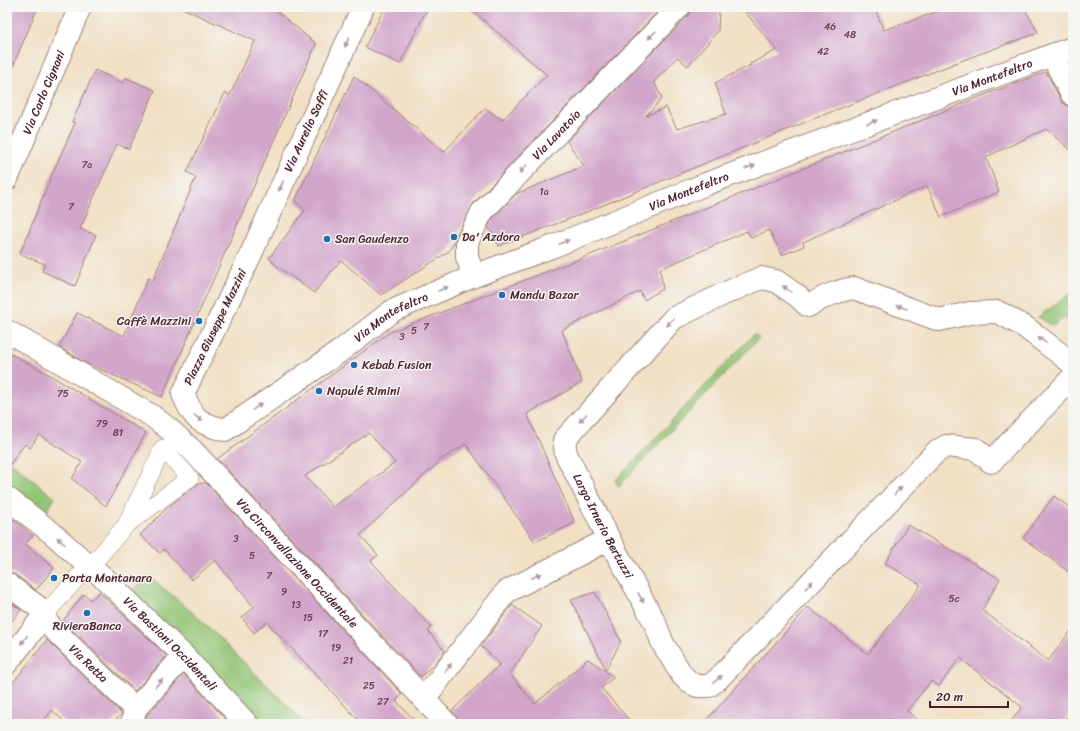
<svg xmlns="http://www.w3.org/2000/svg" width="1080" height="731" font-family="Sriracha,sans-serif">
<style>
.green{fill:#92c475;stroke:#6e7250}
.building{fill:#d2a6cb;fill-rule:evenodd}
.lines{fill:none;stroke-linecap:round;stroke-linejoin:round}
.pedestrian-casing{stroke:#9e8078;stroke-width:18}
.minor-casing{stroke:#9e8078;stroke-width:24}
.tertiary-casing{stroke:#9e8078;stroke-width:24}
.pedestrian{stroke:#fff;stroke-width:17}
.minor{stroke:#fff;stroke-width:22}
.tertiary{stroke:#fff;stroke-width:22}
.oneway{fill:#ae9aa0}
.poi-dot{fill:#1f6fb2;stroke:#f6f6f2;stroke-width:1.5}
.labels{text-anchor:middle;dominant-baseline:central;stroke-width:3;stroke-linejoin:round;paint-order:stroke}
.number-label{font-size:10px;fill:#6c4153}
.street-label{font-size:12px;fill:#4a1f2b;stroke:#f6f6f2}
.poi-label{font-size:12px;fill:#4a1f2b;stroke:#f6f6f2;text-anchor:start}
</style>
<rect width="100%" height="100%" fill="#f6f6f2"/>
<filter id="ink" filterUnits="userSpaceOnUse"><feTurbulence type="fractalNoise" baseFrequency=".025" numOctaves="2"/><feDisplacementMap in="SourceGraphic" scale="8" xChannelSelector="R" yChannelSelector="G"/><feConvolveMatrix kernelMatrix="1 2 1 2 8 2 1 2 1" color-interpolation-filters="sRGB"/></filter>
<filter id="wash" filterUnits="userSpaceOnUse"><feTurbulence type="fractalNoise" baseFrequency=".012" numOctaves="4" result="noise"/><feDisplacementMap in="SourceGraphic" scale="16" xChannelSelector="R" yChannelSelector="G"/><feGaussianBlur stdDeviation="0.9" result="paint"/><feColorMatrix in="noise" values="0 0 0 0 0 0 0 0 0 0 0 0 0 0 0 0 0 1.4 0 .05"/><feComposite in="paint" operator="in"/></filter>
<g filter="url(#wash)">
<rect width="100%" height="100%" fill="#f1e0c4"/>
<path class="green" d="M1073,292V324L1064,318L1053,326L1038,317Z
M754,334L759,338L619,486L615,481Z
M7,459L55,498L43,516L7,486Z
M149,576L200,619L306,724H260L190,651L130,594Z"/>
<g id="blocks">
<path class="building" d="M7,7H38L7,80Z
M180,7H272L316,44L162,397L86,363L59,347L77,313L124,336L148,278L153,280L196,177L187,172L225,93L230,95L255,41Z
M385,7H428L400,64L365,47Z
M468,7H662L473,204L456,236L454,243L448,252L381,295L341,260L314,293L277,266L269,258L305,210L295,201L354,76L444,152L485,108L502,120L547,75Z
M691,7H719L718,31L688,66L677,57L654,82L662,98L646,116L666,107L677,129L726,114L715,83L751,65L750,64L777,50L741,7H874L884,30L951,7H1024L1038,33L971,57L813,119L579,215L499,246L488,227L492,219L516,194L584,166L567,141L688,16L691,10Z
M95,70L123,83L126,78L155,90L129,149L117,144L80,229L96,235L75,286L42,271L45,264L20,254L50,179L75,123L72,122Z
M1046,72L1062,102L1069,107H1073V152L1046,129L986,157L999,192L941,217L927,186L803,242L804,246L782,255L769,230L751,238L747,231L660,269L663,289L644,300L640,291L562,330L582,382L527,414L575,523L535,542L466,444L442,459L360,535L378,555L371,561L431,627L428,631L445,651L436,662L421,677L217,459L390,332L595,253L984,95ZM369,433L395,463L333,507L305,476Z
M7,352L48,374L146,433L106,506L72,479L82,462L39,435L30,448L25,444L7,468Z
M206,483L402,694L396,701L418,724H362L267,622L254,633L242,618L254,607L215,560L192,580L164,549L160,553L140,535L168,507L197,484Z
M1054,496L1073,510V575L1023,538Z
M7,514L33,536L25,544L54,568L36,590L14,574L7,572Z
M908,525L1000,579L982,610L1048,661L1073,628V709L1062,724H1009L1022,707L960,658L939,686L931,681L907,711L923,724H703L808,607L868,654L921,585L885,563Z
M99,592L167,656L135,691L63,621L84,594L91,600Z
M595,592L621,641L606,670L571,600Z
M7,600L21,610L7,627Z
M512,605L542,626L510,674L535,704L588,659L614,677L601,688L633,724H459L456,716L452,711L500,664L481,646Z
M47,640L121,713V715L110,724H67L52,710L41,724H7V690Z
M184,674L230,724H149L145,721L147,715Z"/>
</g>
</g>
<g filter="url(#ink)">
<use href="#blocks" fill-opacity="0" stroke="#9e8078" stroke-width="1"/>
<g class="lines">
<g class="pedestrian-casing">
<path id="pedestrian" d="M46,613L78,577L90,567L126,525L163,448L190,478L126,525"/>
</g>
<g class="minor-casing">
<g id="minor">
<path id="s1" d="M363,7L250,256L183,394C194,419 197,423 225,430L339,352L392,311L474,276L554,246L706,184L1052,55L1073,48"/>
<path d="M1052,55L1071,93L1073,95"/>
<path id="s2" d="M7,179L80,7"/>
<path id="s3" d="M474,276L467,257V242L482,212L679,7"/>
<path id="s4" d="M1073,364L1025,327L998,312L970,313L939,320L854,288C835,291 824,297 808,306L796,295L776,281L761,278L728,292L674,318L564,440L566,454L609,539L655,623L663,644L682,675L689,682L697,686H709L717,680L935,453L946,446L976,449L991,462L1073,377"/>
<path id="s5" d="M7,498L52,533L90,567L103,577L184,656L247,724"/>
<path d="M7,584L46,613L7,663"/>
<path id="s6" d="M42,618L135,709"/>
<path d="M424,699L506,592L609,539"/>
<path d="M132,724L135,709L184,656"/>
</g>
</g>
<g class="tertiary-casing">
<g id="tertiary">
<path id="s7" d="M7,331L152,416L169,429L192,450L447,724"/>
</g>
</g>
<use href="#pedestrian" class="pedestrian"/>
<use href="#minor" class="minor"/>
<use href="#tertiary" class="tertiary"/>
</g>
<defs><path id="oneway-solid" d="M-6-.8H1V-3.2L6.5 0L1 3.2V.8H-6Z"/></defs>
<g class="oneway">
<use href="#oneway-solid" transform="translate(652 35) rotate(134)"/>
<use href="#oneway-solid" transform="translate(347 42) rotate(115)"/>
<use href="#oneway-solid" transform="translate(872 122) rotate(-21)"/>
<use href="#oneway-solid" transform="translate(750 167) rotate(-20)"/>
<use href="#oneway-solid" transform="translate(523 169) rotate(134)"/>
<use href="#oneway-solid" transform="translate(281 186) rotate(115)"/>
<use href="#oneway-solid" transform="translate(564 242) rotate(-22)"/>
<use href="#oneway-solid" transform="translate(443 289) rotate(-23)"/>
<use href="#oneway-solid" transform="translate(787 289) rotate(-144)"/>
<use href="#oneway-solid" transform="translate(902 307) rotate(-159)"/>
<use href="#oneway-solid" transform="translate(670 322) rotate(134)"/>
<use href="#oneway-solid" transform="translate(1042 340) rotate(-143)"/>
<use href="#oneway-solid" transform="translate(257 407) rotate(-35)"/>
<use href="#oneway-solid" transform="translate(198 418) rotate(37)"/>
<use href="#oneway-solid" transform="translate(583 418) rotate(132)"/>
<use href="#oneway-solid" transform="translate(898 491) rotate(-46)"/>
<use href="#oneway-solid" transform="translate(61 541) rotate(-138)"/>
<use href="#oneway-solid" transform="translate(536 576) rotate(-27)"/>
<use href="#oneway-solid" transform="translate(809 585) rotate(-46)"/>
<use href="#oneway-solid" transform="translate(641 598) rotate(61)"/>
<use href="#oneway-solid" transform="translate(24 640) rotate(128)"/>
<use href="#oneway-solid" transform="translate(448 668) rotate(-53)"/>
<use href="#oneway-solid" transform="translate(718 679) rotate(-41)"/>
<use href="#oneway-solid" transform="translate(159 683) rotate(-47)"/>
</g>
</g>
<g class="poi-dot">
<circle cx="454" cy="237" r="4"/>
<circle cx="327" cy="239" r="4"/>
<circle cx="502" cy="295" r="4"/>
<circle cx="199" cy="321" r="4"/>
<circle cx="354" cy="365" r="4"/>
<circle cx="319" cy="391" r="4"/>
<circle cx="54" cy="578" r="4"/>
<circle cx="87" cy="613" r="4"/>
</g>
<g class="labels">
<g class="number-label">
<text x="830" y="27">46</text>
<text x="850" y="35">48</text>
<text x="823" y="52">42</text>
<text x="87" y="165">7a</text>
<text x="544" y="192">1a</text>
<text x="71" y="207">7</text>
<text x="426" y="327">7</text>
<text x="414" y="331">5</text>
<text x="402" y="337">3</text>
<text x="63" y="394">75</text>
<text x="102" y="424">79</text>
<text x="118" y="433">81</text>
<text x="236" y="539">3</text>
<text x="252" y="556">5</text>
<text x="269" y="576">7</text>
<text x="284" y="592">9</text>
<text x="954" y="599">5c</text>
<text x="296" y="605">13</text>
<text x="308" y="618">15</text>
<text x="323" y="634">17</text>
<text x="336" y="648">19</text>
<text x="348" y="661">21</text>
<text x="369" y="686">25</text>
<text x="383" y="702">27</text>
</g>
<g class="street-label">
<text stroke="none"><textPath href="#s1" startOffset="1335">Via Montefeltro</textPath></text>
<text stroke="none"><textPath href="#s2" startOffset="94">Via Carlo Cignani</textPath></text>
<text transform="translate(306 131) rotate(-65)">Via Aurelio Saffi</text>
<text stroke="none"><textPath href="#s3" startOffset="176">Via Lavatoio</textPath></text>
<text stroke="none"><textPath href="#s1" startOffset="1011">Via Montefeltro</textPath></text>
<text stroke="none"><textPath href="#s1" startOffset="687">Via Montefeltro</textPath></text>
<text transform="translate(215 327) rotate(-64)">Piazza Giuseppe Mazzini</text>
<text stroke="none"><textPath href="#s4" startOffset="703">Largo Irnerio Bertuzzi</textPath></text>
<text stroke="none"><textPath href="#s7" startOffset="375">Via Circonvallazione Occidentale</textPath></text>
<text stroke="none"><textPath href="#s5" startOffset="219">Via Bastioni Occidentali</textPath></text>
<text stroke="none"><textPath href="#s6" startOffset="65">Via Retta</textPath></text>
</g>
<g class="poi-label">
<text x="462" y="237">Da' Azdora</text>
<text x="335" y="239">San Gaudenzo</text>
<text x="510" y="295">Mandu Bazar</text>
<text x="191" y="321" text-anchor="end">Caffè Mazzini</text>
<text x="362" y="365">Kebab Fusion</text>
<text x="327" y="391">Napulé Rimini</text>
<text x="62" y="578">Porta Montanara</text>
<text x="87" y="626" text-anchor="middle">RivieraBanca</text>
</g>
</g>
<rect width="1080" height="731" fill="none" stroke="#f6f6f2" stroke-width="24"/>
<path d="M930 701v6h78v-6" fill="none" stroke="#4a1f2b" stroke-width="2"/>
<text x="936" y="701" font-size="12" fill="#4a1f2b" stroke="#f6f6f2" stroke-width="3" paint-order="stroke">20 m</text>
</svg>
